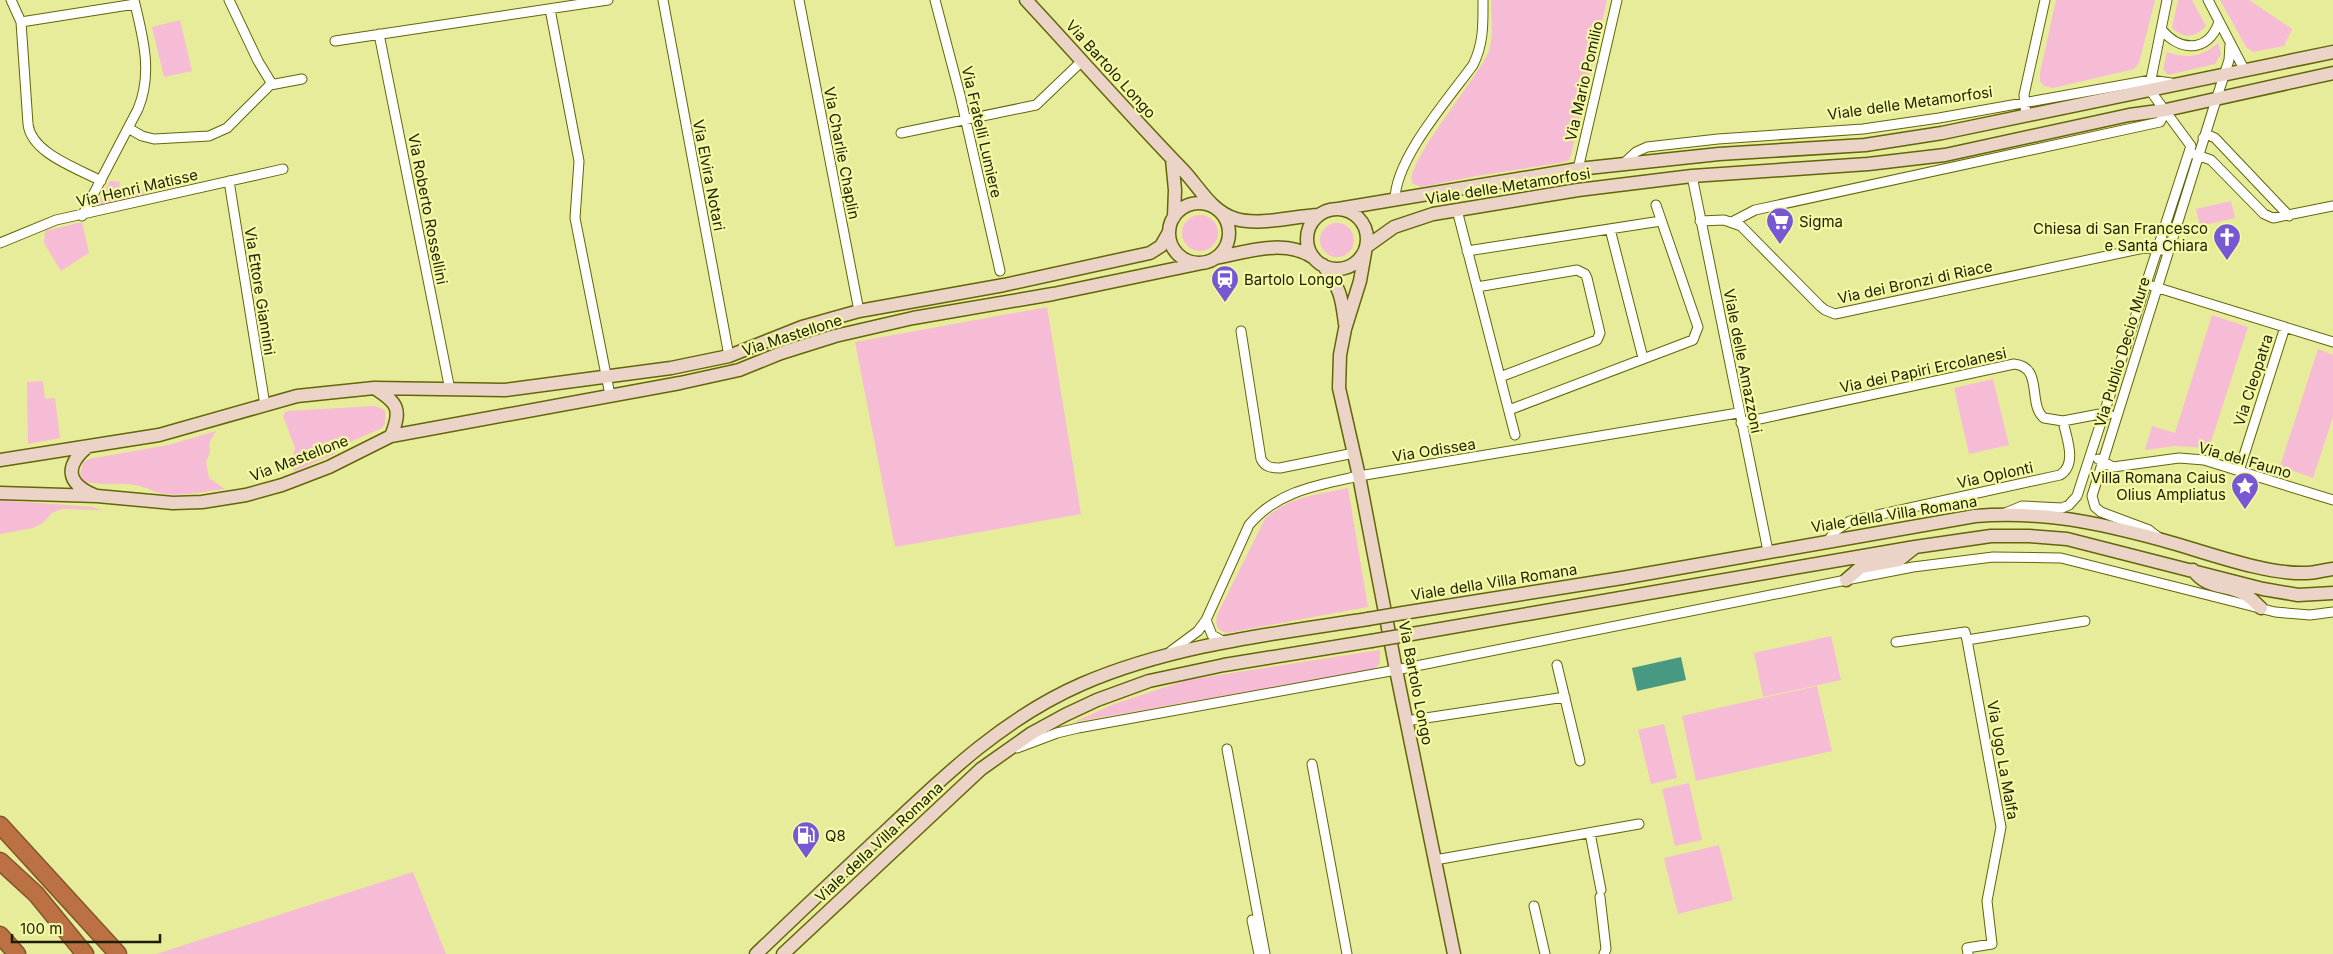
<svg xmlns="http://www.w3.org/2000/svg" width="2333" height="954" font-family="Inter,sans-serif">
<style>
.green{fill:#f6bcd5}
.water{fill:#479a81}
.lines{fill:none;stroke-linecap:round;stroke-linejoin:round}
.street-casing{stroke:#636509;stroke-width:11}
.secondary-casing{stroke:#636509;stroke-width:15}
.highway-casing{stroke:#84542c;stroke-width:19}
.street{stroke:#fff;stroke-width:9}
.secondary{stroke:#ebd4c7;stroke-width:12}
.highway{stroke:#bb7144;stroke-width:16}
.secondary-bridge-casing{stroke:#636509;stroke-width:15;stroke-linecap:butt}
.secondary-bridge{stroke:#ebd4c7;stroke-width:12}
.labels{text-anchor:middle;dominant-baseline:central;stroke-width:4.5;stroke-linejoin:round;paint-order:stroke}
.street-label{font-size:15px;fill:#1d1e00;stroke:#f4f9a6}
.poi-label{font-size:15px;fill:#1d1e00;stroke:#f4f9a6;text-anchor:start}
</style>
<rect width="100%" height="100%" fill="#e7ec9a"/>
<path class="green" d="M1491,0H1607L1571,155L1569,160L1565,162L1476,176L1421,187L1412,183C1405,163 1477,79 1488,53C1494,38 1491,16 1491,0Z
M2056,0H2155L2139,63L2134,69L2053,88L2044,86L2040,81V73Z
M2178,0H2192L2206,26C2195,38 2184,39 2172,28Z
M2220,0H2249L2292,29L2284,46L2253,52L2246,47Z
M180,20L192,71L164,77L152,27Z
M2218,43L2221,54L2215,64L2168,75L2163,69L2167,52C2187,59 2202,57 2218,43Z
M110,181L120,182L119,187L141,186L144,195L96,207Z
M2231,201L2235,218L2200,226L2196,209Z
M1182 233a18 18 0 1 1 36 0a18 18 0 1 1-36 0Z
M82,222L89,253L61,271L44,243L45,231Z
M1320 240a17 17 0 1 1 34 0a17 17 0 1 1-34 0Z
M1047,307L1081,514L895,547L855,342Z
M2212,315L2248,327L2209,448L2175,446L2145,450L2152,426L2175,433Z
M2318,349L2333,355V417L2313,478L2280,466Z
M1993,379L2009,445L1969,454L1954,388Z
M43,381L45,399L55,398L60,438L28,444L27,382Z
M375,406L385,410V423L382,428L350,442L334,454L294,472L292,461L295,448L283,416L286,411Z
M216,431L209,443L210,453L206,462L209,478L225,489C205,491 179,498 159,493C150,490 143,486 134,485C117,482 100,486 83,481L80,475L83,462L89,459L168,445Z
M1348,488L1368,607L1227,633C1217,630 1215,626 1217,615L1265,519C1289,496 1317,495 1348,488Z
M0,500L93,507L102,510L62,509L52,513L43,523L33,528L0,534Z
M1831,636L1841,680L1763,697L1754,653Z
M1380,650V663L1373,670L1074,722L1114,704L1187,680Z
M1817,686L1832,751L1696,781L1682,716Z
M1664,724L1677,778L1651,784L1638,730Z
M1689,783L1702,840L1675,846L1662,789Z
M1719,845L1733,900L1678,914L1664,858Z
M413,872L446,954H156Z"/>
<path class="water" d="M1681,657L1686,680L1637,691L1632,668Z"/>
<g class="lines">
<g class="street-casing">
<path id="street" d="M11,0L21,22L28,124C31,153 77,168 101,181
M229,0L258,61L272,84
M663,0L729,356
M799,0L859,311
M935,0L960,95L1000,271
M2208,0L2245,71
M550,9L579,161L575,218L610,395
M21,22L135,4
M2161,29C2180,52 2208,53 2219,22
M379,34L450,390
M335,41L608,0
M2026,116L2024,95L2045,0
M128,128L142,136L154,139L209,136L227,128L270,85L302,79
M901,133L1036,105L1082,61
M2203,138L2206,134L2215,138L2289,216
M2194,154L2211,160L2264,214L2273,218L2333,206
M1623,164L1636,152L1647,147L1718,139L1863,129L1939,118L2151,80L2171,83
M1578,169L1617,0
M1692,176L1768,551
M229,181L265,405
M1395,200C1395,159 1449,98 1473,65C1484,43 1483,23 1483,0
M1457,210L1515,435
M82,216L138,109C153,73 143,37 134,0
M1700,221L1724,220L1741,226L1820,306L1825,310L1835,314L2144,248L2163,250
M1732,222L1755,210L2160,122L2166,110
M1610,229L1643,358
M0,243L56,220L283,169
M1467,251L1661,221
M2152,286L2333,342
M1477,287L1577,270L1585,274L1587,278L1600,333L1597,340L1500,377
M1241,331L1261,459C1265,467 1271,468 1280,468L1354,453
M1509,410L1693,340L1698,327L1656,205
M1741,423L2014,364C2044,367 2027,404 2044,418L2063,421L2105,413L2109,414
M2098,459L2113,467L2179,458L2204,460L2333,500
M2239,471L2285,327
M2003,514L2022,506L2062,508L2069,505L2077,496L2191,146L2149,89L2167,0
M2158,537L2149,530L2101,512L2095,507L2092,496L2217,97L2229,60L2230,45
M1828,541L1835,531L1850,521L2060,475C2078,464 2066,437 2063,421
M1206,620L1212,635L1224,642
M1967,640L2085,621
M1896,642L1965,632L1967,640L2001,827L1987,901L1992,944L1967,948L1968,954
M1171,651L1198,631L1206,620L1249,525C1277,491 1318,485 1359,476L1738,413
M1557,665L1580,761
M1406,721L1565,697
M1017,748L1057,733L1078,728L1396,670L1846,580L1913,567L1993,557L2061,558L2275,612L2310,615L2333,612
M1227,749L1265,954
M1312,764L1347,954
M1590,833L1601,890
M1435,860L1639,824
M1600,897L1606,949L1604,954
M1534,906L1545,954
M1252,920L1259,954"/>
</g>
<g class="secondary-casing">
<path id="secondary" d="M1026,0C1078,56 1128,113 1181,168C1199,186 1210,211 1236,219C1260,226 1294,216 1319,215
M1172,159L1175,190L1174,217
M1169 233a30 30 0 1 1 60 0a30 30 0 1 1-60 0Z
M1338,209L1578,169L1719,154L1865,145L1942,133L2333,52
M1307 239a30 30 0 1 1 60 0a30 30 0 1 1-60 0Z
M1366,247L1394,227L1433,214L1578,190L1692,176L1868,164L1945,155L2129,115L2166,110L2333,73
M1366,247L1360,281L1345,329L1340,355L1339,388L1359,476L1396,670L1454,954
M1215,258C1247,252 1285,238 1314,258
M1323,265C1340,287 1342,298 1345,324
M374,388C398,403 402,409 391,436
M87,447C65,466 66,483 94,495
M0,460L159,435L297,396L374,388L505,390L671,368L729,356L802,327L859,311L1004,285L1150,253L1161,246L1169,232
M0,493L97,496L173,503L202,502L246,495L282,485L329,467L391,436L680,383L739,370L781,353L835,336L913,318L1053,294L1202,263
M2193,570C2208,591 2228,583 2246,595C2252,598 2256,604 2261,608
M1846,580L1861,567L1899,560L1914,548
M1403,613L1622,578L1975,516C2045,511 2095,522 2162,540C2203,551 2265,575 2307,573C2315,573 2324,570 2333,569
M1406,635L1915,547L1991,536H2029L2067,539L2263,589L2298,595L2333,593
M756,954C799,913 843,871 887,830C947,773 1006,717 1082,684C1172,645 1273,634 1368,619
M783,954L981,769L1032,733L1065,715L1097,700L1149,681L1224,665L1371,641"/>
</g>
<g class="highway-casing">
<path id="highway" d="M0,825L118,954
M0,861L36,894L85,954
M0,935L17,954"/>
</g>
<use href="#street" class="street"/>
<use href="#secondary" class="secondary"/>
<use href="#highway" class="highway"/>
<g class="secondary-bridge-casing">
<path id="secondary-bridge" d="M1368,619L1403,613
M1371,641L1406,635"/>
</g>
<use href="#secondary-bridge" class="secondary-bridge"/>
</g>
<defs>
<g id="supermarket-pin" transform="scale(1.4375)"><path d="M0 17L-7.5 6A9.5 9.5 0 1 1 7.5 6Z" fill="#7758d2" stroke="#f4f9a6"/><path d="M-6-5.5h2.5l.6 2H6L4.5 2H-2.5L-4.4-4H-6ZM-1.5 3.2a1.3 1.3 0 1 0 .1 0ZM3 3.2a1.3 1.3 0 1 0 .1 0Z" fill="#fff"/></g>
<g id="church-pin" transform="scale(1.4375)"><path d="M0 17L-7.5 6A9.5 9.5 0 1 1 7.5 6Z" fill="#7758d2" stroke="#f4f9a6"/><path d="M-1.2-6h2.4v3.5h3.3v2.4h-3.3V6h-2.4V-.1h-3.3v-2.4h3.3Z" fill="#fff"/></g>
<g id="station-pin" transform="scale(1.4375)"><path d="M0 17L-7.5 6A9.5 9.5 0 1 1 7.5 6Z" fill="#7758d2" stroke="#f4f9a6"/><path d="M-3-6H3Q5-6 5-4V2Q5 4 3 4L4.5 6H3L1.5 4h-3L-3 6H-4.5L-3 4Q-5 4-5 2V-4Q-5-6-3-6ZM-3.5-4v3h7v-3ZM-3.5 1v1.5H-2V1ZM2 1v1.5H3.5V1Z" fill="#fff"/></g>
<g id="sight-pin" transform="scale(1.4375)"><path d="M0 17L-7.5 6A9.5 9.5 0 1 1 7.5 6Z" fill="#7758d2" stroke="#f4f9a6"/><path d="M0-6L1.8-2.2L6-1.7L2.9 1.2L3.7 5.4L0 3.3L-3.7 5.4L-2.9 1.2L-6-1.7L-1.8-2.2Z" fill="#fff"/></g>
<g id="fuel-pin" transform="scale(1.4375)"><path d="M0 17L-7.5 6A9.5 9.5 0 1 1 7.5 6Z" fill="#7758d2" stroke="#f4f9a6"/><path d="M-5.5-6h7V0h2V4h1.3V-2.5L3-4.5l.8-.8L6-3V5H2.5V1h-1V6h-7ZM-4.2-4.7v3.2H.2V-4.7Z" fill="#fff"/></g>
</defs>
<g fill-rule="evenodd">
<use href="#supermarket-pin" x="1780" y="221"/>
<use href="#church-pin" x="2227" y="237"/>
<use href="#station-pin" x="1225" y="279"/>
<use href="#sight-pin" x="2245" y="486"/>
<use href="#fuel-pin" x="806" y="835"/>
</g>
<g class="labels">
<g class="street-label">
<text transform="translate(1111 69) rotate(48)">Via Bartolo Longo</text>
<text transform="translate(1584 81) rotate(-77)">Via Mario Pomilio</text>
<text transform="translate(1910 103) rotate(-8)">Viale delle Metamorfosi</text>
<text transform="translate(982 132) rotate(77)">Via Fratelli Lumiere</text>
<text transform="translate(842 153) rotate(79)">Via Charlie Chaplin</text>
<text transform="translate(709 175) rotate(79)">Via Elvira Notari</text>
<text transform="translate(1508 186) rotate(-9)">Viale delle Metamorfosi</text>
<text transform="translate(137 188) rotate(-13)">Via Henri Matisse</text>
<text transform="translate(428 209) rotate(79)">Via Roberto Rossellini</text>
<text transform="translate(1915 282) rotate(-12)">Via dei Bronzi di Riace</text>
<text transform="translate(260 291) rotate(81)">Via Ettore Giannini</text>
<text transform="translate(792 335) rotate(-18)">Via Mastellone</text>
<text transform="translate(2122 352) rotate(-73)">Via Publio Decio Mure</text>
<text transform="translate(1743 361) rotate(79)">Viale delle Amazzoni</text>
<text transform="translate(1923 370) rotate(-12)">Via dei Papiri Ercolanesi</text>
<text transform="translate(2253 380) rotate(-72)">Via Cleopatra</text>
<text transform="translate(1434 450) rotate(-9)">Via Odissea</text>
<text transform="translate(299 458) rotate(-21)">Via Mastellone</text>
<text transform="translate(2245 460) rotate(16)">Via del Fauno</text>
<text transform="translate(1995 475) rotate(-12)">Via Oplonti</text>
<text transform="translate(1894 514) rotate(-9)">Viale della Villa Romana</text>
<text transform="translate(1494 582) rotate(-9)">Viale della Villa Romana</text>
<text transform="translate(1416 683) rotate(79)">Via Bartolo Longo</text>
<text transform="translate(2003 760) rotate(80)">Via Ugo La Malfa</text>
<text transform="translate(879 842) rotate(-43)">Viale della Villa Romana</text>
</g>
<g class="poi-label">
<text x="1799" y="221">Sigma</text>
<text x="2208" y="228" text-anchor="end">Chiesa di San Francesco<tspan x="2208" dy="17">e Santa Chiara</tspan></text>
<text x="1244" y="279">Bartolo Longo</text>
<text x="2226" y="477" text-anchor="end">Villa Romana Caius<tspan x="2226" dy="17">Olius Ampliatus</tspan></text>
<text x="825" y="835">Q8</text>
</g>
</g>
<path d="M12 934v8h148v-8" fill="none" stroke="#1d1e00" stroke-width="2.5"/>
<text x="20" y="934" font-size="15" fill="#1d1e00" stroke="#f4f9a6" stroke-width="4" paint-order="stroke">100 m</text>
</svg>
